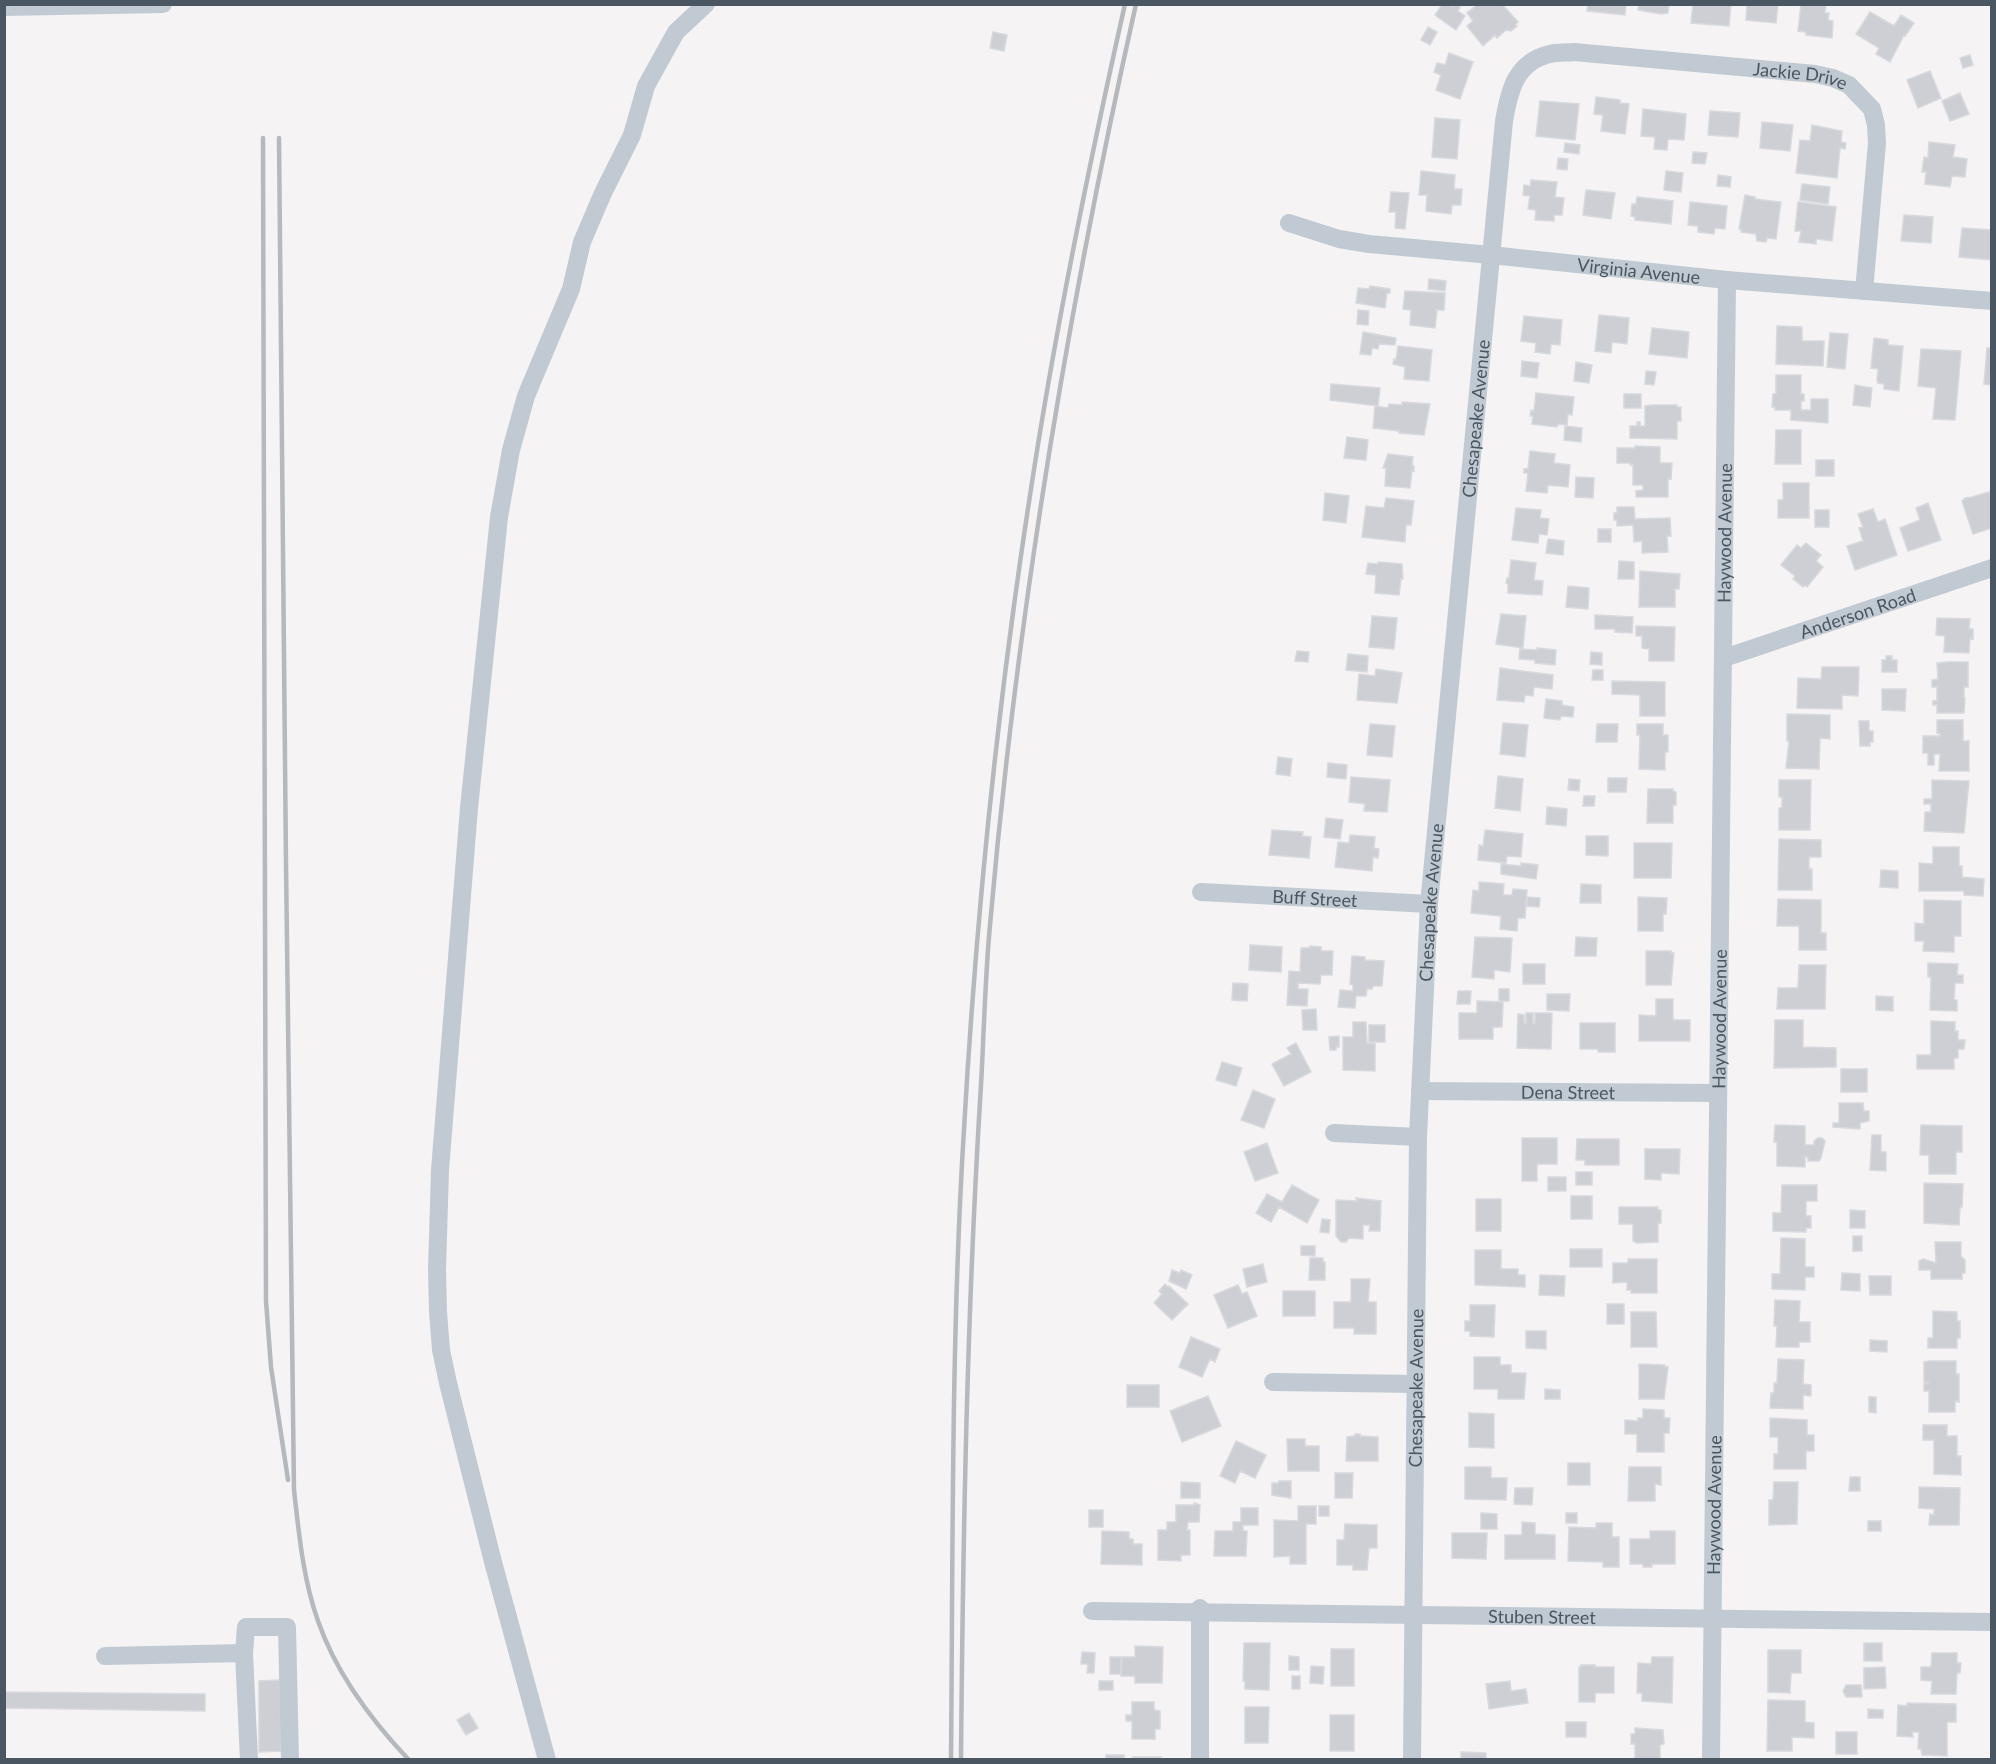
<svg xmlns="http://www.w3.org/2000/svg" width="1996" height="1764" font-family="Lato,sans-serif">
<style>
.building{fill:#cdcfd5;stroke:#d7d9de;stroke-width:1.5}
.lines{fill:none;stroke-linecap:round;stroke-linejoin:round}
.minor{stroke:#c1cad2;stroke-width:18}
.rail{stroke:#b5b8bd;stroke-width:4.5}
.labels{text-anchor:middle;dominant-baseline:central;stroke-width:6;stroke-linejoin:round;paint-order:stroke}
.street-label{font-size:18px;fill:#4a5661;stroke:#fff}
</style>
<rect width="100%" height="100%" fill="#f5f3f3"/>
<path class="building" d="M1439,4H1450L1453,7L1456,4L1460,7L1458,11L1465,16L1456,30L1435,15L1441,6Z
M1478,4H1502L1518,22L1515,25L1517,26L1511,31L1506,30L1497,38L1495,35L1483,46L1467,26L1473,21L1467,13Z
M1588,4H1626L1625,15L1587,11Z
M1639,4H1669L1668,13L1660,14L1638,10Z
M1693,4H1731L1729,26L1691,23Z
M1747,4H1778L1776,23L1746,20Z
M1801,4H1826L1825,13H1829L1828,20L1833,21L1832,38L1806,35V32L1798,31Z
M1870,12L1894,26L1901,15L1914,23L1905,36L1904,35L1890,62L1876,54L1879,48L1856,34Z
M1428,27L1437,32L1430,45L1421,40Z
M993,32L1007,35L1004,51L990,48Z
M1449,53L1473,62L1460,99L1436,90L1441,75L1434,72L1437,63L1445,65Z
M1970,55L1973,65L1963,68L1960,58Z
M1930,71L1941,98L1918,108L1907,80Z
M1960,93L1969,114L1950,121L1942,101Z
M1596,97L1620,100V103L1629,104L1625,134L1601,131L1603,115L1594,114Z
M1540,101L1579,104L1575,140L1536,136Z
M1643,109L1686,114L1684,140L1668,139L1667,150L1654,149L1655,137L1641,136Z
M1710,111L1740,113L1738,137L1708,135Z
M1435,118L1460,120L1457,159L1432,157Z
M1762,122L1793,125L1790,151L1760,148Z
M1812,125L1842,131L1841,142L1846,143L1845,149L1840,148L1837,178L1796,173L1800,140L1810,141Z
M1929,142L1955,145L1953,157L1967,159L1965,177L1952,176L1950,187L1925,184L1926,172H1922L1924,157L1928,158Z
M1565,143L1580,145L1579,154L1564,152Z
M1693,152L1707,153L1705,164L1692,163Z
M1558,158L1568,159L1567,170L1557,169Z
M1421,171L1455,175L1454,189H1462L1461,205H1452L1451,214L1426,211L1427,195H1419Z
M1666,171L1683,173L1681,192L1664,190Z
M1718,175L1731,177L1730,187L1717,186Z
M1531,180L1557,182L1555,197L1564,198L1562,215H1554V221L1535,220L1536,210L1528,209L1530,196L1523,195L1524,185L1530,186Z
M1802,184L1830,187L1828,204L1800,200Z
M1586,190L1615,193L1611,219L1583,215Z
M1391,192L1409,193L1405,229L1395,228L1396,212H1389Z
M1745,195L1755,197V199L1781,202L1776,239L1767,238L1766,242L1757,241L1756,234L1741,232V229H1739Z
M1637,197L1673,201L1671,224L1635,220V217L1631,216L1632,204H1636Z
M1690,202L1727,206L1725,229L1715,228L1714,234L1698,232V226L1688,225Z
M1798,202L1836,207L1832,241L1816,239V244L1799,242L1801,231H1795Z
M1904,215L1933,217L1931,243L1901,241Z
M1962,228L1992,230V260L1959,257Z
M1429,279L1446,281L1445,291L1428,289Z
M1370,286L1390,289V293H1387L1385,308L1356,303L1358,288L1369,289Z
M1405,291L1445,293L1444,310H1437L1435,328L1410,325L1411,310L1403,309Z
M1358,310L1369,311L1368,325L1357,324Z
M1599,315L1629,318L1627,344L1612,342L1611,353L1595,351Z
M1524,316L1562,320L1560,345L1551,344L1550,354L1535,352L1536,343L1521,341Z
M1777,326L1802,327V341H1824L1823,366L1776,364Z
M1652,328L1689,332L1687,358L1649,354Z
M1363,332L1396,338L1395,345L1379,344L1378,349L1372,348L1371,355L1360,354Z
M1830,333L1848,334L1845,369L1827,367Z
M1874,338L1888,340V345L1903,346L1899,391L1884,389V384L1878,383L1877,380L1878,369L1871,368Z
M1398,346L1432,350L1429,381L1404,379L1405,367L1393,364L1394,359L1396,360Z
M1987,348H1992V385L1984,384Z
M1921,349L1961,351L1955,420L1933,419L1936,388L1918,386Z
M1522,361L1539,363L1537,378L1521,376Z
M1576,362L1592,365L1589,383L1574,381Z
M1646,371L1656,372L1654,385L1645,384Z
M1776,375H1801V394H1804V401H1801V410H1811V399H1828V423L1791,420V410H1775V407H1772L1773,394H1776Z
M1331,384L1380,388L1378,406L1330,400Z
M1855,385L1872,388L1870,407L1853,405Z
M1536,393L1574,397L1572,415L1568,414L1567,425L1558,424L1557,427L1532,424L1533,416H1530L1531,410L1534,411Z
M1624,394H1641V408H1624Z
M1402,402L1430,404L1424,435L1399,433V431L1373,428L1375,406L1388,408L1389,404L1402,405Z
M1652,405H1677V407H1681V421H1677V439L1630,438V426H1637V422H1640V426H1645V406Z
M1565,426L1582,428L1581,442L1564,440Z
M1776,430H1801V464H1775Z
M1347,437L1368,440L1366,460L1344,458Z
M1635,446L1660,447V463H1672L1671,479L1668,478V497H1636V491L1643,490V485H1633V465H1630V463H1617V448H1635Z
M1530,451L1555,454L1554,463L1570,465L1568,487L1548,485L1547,493L1526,491L1528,473H1524V469H1528Z
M1388,454L1413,457L1412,465L1414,466V471L1412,470L1410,488L1385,486L1386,468H1383Z
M1816,460H1834V476H1816Z
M1576,477L1594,478L1593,498L1575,497Z
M1783,483H1809V518H1778V500H1783Z
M1989,492L1992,498V528L1973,534L1962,501L1965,498L1972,497Z
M1325,493L1349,496L1346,523L1323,520Z
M1386,498L1414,501L1411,525H1406L1405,542L1362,537L1366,506L1384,508Z
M1928,503L1941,540L1908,551L1900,528L1920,520L1916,508Z
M1617,507H1634L1635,519L1670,518L1671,536H1667L1668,552L1642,553V541L1634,542L1633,525L1617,526V520H1614V513H1617Z
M1516,508L1541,510L1540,518L1549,519L1547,535L1539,534L1538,543L1512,540Z
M1873,509L1878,522L1885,519L1897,555L1855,570L1847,546L1863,541L1859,528L1863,527L1858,514Z
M1815,510H1829V527H1815Z
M1598,529H1611V542H1598Z
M1548,539L1564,541L1563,555L1546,553Z
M1806,543L1821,555L1816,561L1823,567L1807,587L1805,585L1803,587L1793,579L1795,576L1781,565L1797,545L1801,548Z
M1511,560L1536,563L1534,580L1543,581L1542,595L1508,593V584L1506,583L1507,578H1509Z
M1619,561L1634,562V579H1618Z
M1378,562L1402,564L1403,579H1401L1399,595L1375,593L1376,575L1366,574L1368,563L1378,564Z
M1640,571L1680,574L1679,589H1675V607H1639Z
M1568,586L1589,588L1588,609L1566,607Z
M1501,614L1526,616L1523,648L1496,644Z
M1595,615L1633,617L1632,633L1615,632V629H1595Z
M1372,616L1397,618L1394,649L1369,647Z
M1937,618L1970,619L1969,629H1973V639L1970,638L1969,653L1944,652L1945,636L1936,635Z
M1636,626L1675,627L1674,661H1649V649L1642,648V636H1636Z
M1537,648L1556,650L1555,665L1535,663V660L1519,659L1520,649L1537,650Z
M1297,651L1309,652L1308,662L1295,661Z
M1591,652L1602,653V665L1590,664Z
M1348,654L1368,656L1367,672L1346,670Z
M1886,656H1892V660H1897V672H1882V660H1886Z
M1948,662H1968V687H1964V698H1965L1964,713H1937V705H1933V701H1937V687H1932V680L1938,679L1937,663Z
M1822,667H1859L1858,696L1842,695V709L1797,708L1798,678L1821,679Z
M1500,668L1553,675L1552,689L1534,687L1533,696L1525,695L1524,702L1497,700Z
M1376,669L1402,673L1397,703L1357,700L1359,674L1375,676Z
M1593,670H1603V680H1592Z
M1612,681L1665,682V716H1640V695L1612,694Z
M1882,689H1906L1905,711L1882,710Z
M1546,699L1562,701V705L1574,707L1573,717L1561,716L1560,720L1544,718Z
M1787,714L1830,715V739L1820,738L1819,769L1786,768L1789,741H1787Z
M1937,720H1963V741H1969V771H1939L1940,754H1934V765H1928V753H1923V736H1940V734L1937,733Z
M1859,721H1869V731H1873V742H1870V746H1860Z
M1503,723L1528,725L1525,757L1500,754Z
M1370,724L1395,726L1392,757L1367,755Z
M1597,724H1618L1617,742H1596Z
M1637,724H1663V735H1668V752H1665V770L1639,769L1640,735H1637Z
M1278,757L1292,759L1290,776L1276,774Z
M1328,763L1347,765L1346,779L1327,777Z
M1498,776L1523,779L1520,811L1495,808Z
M1351,777L1390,780L1387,812L1364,811L1365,804L1349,802Z
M1608,778H1627L1626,792H1608Z
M1569,779L1580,780L1579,791L1568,790Z
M1779,780H1811L1810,830H1779V808H1782V797H1779Z
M1932,780L1969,781L1964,833L1924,831L1925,812H1931V804H1924V799H1932Z
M1648,789H1673V791L1676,792V805H1673V823H1647Z
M1584,796H1595L1594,806H1583Z
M1547,807L1567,809L1566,826L1546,824Z
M1326,818L1343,820L1340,839L1324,837Z
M1272,830L1303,832L1302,836L1311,837L1309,858L1269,855Z
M1485,830L1523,834L1521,857L1507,856L1506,863L1478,860L1479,845L1483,846Z
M1350,835L1375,837L1374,848L1379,849L1378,858L1373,857L1372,871L1335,867L1338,842L1349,843Z
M1586,836H1608V856L1586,855Z
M1779,839L1821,840V857H1809V869H1812V890H1778Z
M1634,843H1672L1671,878H1634Z
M1933,847H1959V866H1962V877L1984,879L1983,896L1964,895V891H1919V863L1933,864Z
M1521,863L1538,865L1536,879L1501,874V864L1521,866Z
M1881,870L1898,871V888L1880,887Z
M1479,882L1504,884L1503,895H1512L1513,889L1527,890L1525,918H1518L1517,931L1500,929L1501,916L1471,913L1473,890L1479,891Z
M1581,884L1601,885V903H1580Z
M1527,897L1540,898L1539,907L1527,906Z
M1638,897L1667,898L1666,914H1663V931H1638Z
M1778,899L1821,900V933H1826V950H1799V926H1777Z
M1924,900L1961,901V936H1954V952L1923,951L1924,941H1915V923L1924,924Z
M1475,937L1512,938L1510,972L1494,970V979L1472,977Z
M1576,937L1597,938L1596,956H1575Z
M1250,945L1282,947L1281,972L1249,970Z
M1310,946L1321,947V951H1333L1332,975H1321L1320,984L1298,983V989H1308L1307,1006L1287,1005L1289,971L1300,972L1301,948H1310Z
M1646,951H1671V953H1674L1671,985H1646Z
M1352,956L1365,957V960L1384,961L1382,986H1373L1372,989H1367L1366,996H1356L1355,1008L1338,1007L1340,990L1353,991V985L1350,984Z
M1928,963L1958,964L1957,975H1963V983H1955L1954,1000H1957V1011L1930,1010L1931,977H1928Z
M1523,964H1545V984H1523Z
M1799,965H1826L1825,1009H1777L1778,988H1798Z
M1233,983L1248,984L1247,1001L1232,1000Z
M1499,989H1509V1001H1499Z
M1458,991H1471L1470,1004H1457Z
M1547,994H1570L1569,1011L1547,1010Z
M1876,996L1893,997V1011L1876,1010Z
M1656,999H1673V1020H1690V1041H1639V1015L1656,1016Z
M1477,1001L1503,1002L1502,1027H1493V1039H1459V1013H1477Z
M1316,1009L1317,1030H1303L1302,1010Z
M1526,1013H1533V1023L1535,1024V1013H1552L1551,1049L1517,1048L1518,1014L1524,1015V1023H1526Z
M1775,1020H1803V1047L1836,1048V1067L1774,1068Z
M1931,1021L1955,1022V1031H1958V1040H1965L1964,1049H1958V1058H1954V1069H1917V1055H1931Z
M1353,1022H1366L1367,1043L1375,1044V1071L1343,1070V1037H1353Z
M1580,1023H1615V1052H1598V1049H1580Z
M1369,1025H1385V1042H1369Z
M1339,1036V1047H1336V1050H1330L1329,1037Z
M1296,1043L1311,1072L1284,1086L1272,1064L1291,1054L1287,1048Z
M1222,1062L1242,1068L1236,1086L1216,1080Z
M1841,1069H1867V1092H1841Z
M1253,1090L1275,1099L1264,1128L1241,1120Z
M1839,1103H1863L1864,1111H1869V1121L1860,1123V1129L1833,1127V1123H1839Z
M1775,1125L1805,1126V1145H1814V1141L1818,1138H1822L1825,1141L1821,1158L1819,1161H1808V1157H1805V1167L1777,1166V1142H1774Z
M1921,1125L1962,1126V1152H1956V1174H1929V1155H1920Z
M1872,1135H1881V1152H1886V1171L1870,1170Z
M1522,1138H1557V1164H1537V1181H1522Z
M1577,1139H1619V1165H1585V1160H1576Z
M1267,1143L1278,1173L1255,1181L1244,1152Z
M1645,1149H1680L1679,1174L1661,1173V1180L1645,1179Z
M1576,1172H1592V1185H1576Z
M1548,1177H1566V1191H1548Z
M1924,1183L1963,1184L1962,1207H1960L1959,1225L1924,1223Z
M1292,1185L1319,1200L1307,1223L1279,1207L1271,1222L1256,1213L1267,1194L1282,1202Z
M1782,1185H1817V1201H1806V1216H1811V1228H1806V1232L1773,1231V1213H1781Z
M1571,1196H1592V1219H1571Z
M1356,1198L1381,1201L1380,1231H1369L1370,1225H1363V1239L1349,1238L1346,1242H1341L1336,1236V1200L1357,1201Z
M1476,1199H1501V1231H1476Z
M1619,1207H1658V1210H1661V1223H1658V1242L1637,1243L1633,1241V1224H1619Z
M1850,1210L1865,1211V1228H1850Z
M1322,1219L1330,1220L1329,1233L1320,1232Z
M1853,1236H1862V1251H1853Z
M1781,1238L1805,1239V1267H1814V1277H1805V1290L1772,1289V1274H1780Z
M1935,1242H1961V1256L1965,1260V1273H1962V1279H1931V1270H1919V1261L1923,1259L1936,1263Z
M1301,1246H1315V1256L1301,1255Z
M1570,1249H1602V1267H1570Z
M1475,1250H1501V1269H1518V1275H1525V1287L1475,1285Z
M1310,1258H1323V1262H1325V1280H1309Z
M1628,1259H1657V1293H1631V1290H1627V1282L1613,1283V1263H1628Z
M1263,1264L1267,1282L1247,1287L1243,1269Z
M1172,1270L1180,1273L1181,1270L1192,1275L1186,1289L1169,1281Z
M1842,1273L1860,1274V1291L1841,1290Z
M1540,1275L1565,1276L1564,1296L1539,1295Z
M1869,1276H1891V1295H1870Z
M1351,1279H1370L1368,1302H1376V1334H1354V1328H1334V1302H1351Z
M1165,1284L1168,1287L1169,1286L1188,1304L1172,1320L1154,1303L1162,1294L1159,1291Z
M1238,1285L1242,1294L1247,1292L1257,1316L1228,1328L1214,1295Z
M1283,1291H1315V1316H1283Z
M1775,1300L1800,1301L1799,1322H1810V1342H1799V1347H1776L1777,1326H1774Z
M1607,1304H1624V1324H1607Z
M1470,1305H1495L1494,1337L1470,1336V1331H1465V1321H1470Z
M1933,1311L1957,1312V1321H1960V1338H1957V1348H1928V1338H1933Z
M1631,1312H1656L1657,1347H1631Z
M1526,1331H1546V1349L1526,1348Z
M1191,1337L1220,1349L1215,1362L1210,1359L1202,1377L1179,1367Z
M1870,1340L1887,1341V1352L1870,1351Z
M1474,1357H1500V1365H1511V1373H1526L1524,1399H1498V1389H1474Z
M1778,1359L1804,1360L1803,1384L1811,1385V1396L1803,1395V1409L1770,1408L1771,1393H1774V1383H1777Z
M1930,1361H1956V1374H1959V1402L1955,1401V1412H1929V1391H1924V1384L1929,1382H1924V1362Z
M1639,1364L1665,1365V1367H1668L1664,1399H1639Z
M1127,1385H1159V1407H1127Z
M1545,1389L1560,1390V1399H1545Z
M1208,1396L1221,1426L1182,1442L1170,1411Z
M1869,1397H1876V1413L1869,1412Z
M1643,1409L1664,1410V1418H1670L1669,1433H1664V1452H1637V1434H1625V1420L1638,1421V1418H1643Z
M1469,1413L1494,1414V1448L1469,1447Z
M1770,1418L1807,1420V1435H1814V1451H1806V1469H1774V1454H1778V1437H1770Z
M1923,1425H1947V1436H1957V1456H1961V1475L1934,1474V1440H1923Z
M1355,1434H1360V1436L1378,1437V1461H1346L1347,1437L1355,1436Z
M1287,1439H1305V1446H1319V1471H1288Z
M1236,1441L1266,1455L1255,1478L1240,1471L1235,1483L1220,1476Z
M1568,1463H1590V1485H1568Z
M1465,1467H1491V1478H1507L1506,1500L1465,1499Z
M1629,1467H1661V1485L1655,1484V1501H1628Z
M1335,1473H1353L1352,1498H1335Z
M1850,1477H1860V1491H1849Z
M1279,1481H1291V1498L1272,1495V1483H1278Z
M1181,1482L1200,1483V1498H1181Z
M1774,1482H1798L1797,1524L1769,1525V1500H1773Z
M1919,1487L1960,1488L1959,1525H1929L1930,1514L1934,1515V1509L1919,1508Z
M1515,1488H1533L1532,1505L1514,1504Z
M1194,1503L1200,1505L1199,1522H1188L1187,1530H1190V1555H1181V1561L1158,1560V1530H1167V1522H1176V1505H1194Z
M1298,1506H1316V1524H1306V1564H1290V1556L1274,1557V1520L1298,1521Z
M1319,1506H1329V1516H1319Z
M1241,1508H1258V1525H1243V1531H1247L1246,1556H1214L1215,1531H1233V1522H1241Z
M1089,1510H1103V1527H1089Z
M1481,1513L1497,1514V1529H1481Z
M1566,1513H1577V1523H1566Z
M1868,1521H1881V1531H1868Z
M1522,1522L1535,1523V1534L1555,1535V1559H1505V1535H1522Z
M1596,1523H1612V1537H1619V1567H1603V1562L1568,1561L1569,1527L1596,1528Z
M1345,1524L1377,1525V1548H1369L1367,1570H1353V1565H1337V1540H1344Z
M1102,1531L1129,1532V1539H1133V1544H1142V1565L1101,1564Z
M1650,1531H1675V1564H1652V1567H1643V1564H1630V1539H1650Z
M1452,1533H1487L1486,1559L1452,1558Z
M1244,1643H1270L1269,1690L1245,1689V1681H1243Z
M1864,1643H1882V1661H1864Z
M1135,1646L1163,1647L1162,1683H1135V1676H1121L1122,1657H1135Z
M1331,1649H1354V1686H1331Z
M1768,1650H1801V1673H1791L1790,1693L1768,1692Z
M1082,1652L1095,1653L1094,1673H1087L1088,1664H1081Z
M1932,1653H1957V1663H1961L1960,1673H1957L1956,1694H1931L1932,1681L1921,1680V1667H1931Z
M1289,1656L1299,1657V1670H1289Z
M1110,1657H1121V1674H1110Z
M1652,1657H1673L1672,1703L1642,1701V1693H1637L1638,1663L1651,1664Z
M1581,1665H1595V1667H1614V1693H1595V1702H1579V1667H1581Z
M1311,1666L1324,1667L1323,1684L1310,1683Z
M1885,1667L1886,1688L1864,1689V1668Z
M1292,1676H1300V1689H1292Z
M280,1680L281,1751L259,1752V1681Z
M1099,1681H1113V1690H1099Z
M1510,1681L1511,1691L1526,1689L1528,1703L1489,1709L1486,1684Z
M1846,1685H1861L1862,1697H1846L1843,1691Z
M4,1692L205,1694V1711L4,1708Z
M1768,1700L1805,1701V1722L1814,1723V1738L1792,1737V1751H1767Z
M1132,1702H1154V1710L1160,1711V1729H1155V1739H1132V1721H1126V1715H1132Z
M1907,1703L1956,1704V1722H1947V1756L1922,1755L1921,1749H1918L1919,1732H1912L1913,1737L1897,1736L1898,1705L1907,1706Z
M1245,1707H1269L1268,1743H1245Z
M1868,1709L1883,1710V1718H1868Z
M469,1713L478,1728L466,1735L457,1720Z
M1330,1715H1354V1751H1330Z
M1566,1722H1586V1737H1566Z
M1635,1728L1663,1730L1664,1744L1660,1745V1760H1635V1744H1631V1734H1635Z
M1836,1732H1857V1754H1836Z
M1461,1752L1486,1753V1760H1461Z
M1106,1755H1124V1760H1106Z
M1133,1757H1161V1760H1133Z"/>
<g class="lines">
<g class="minor">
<path d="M4,7L163,4"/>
<path id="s1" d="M1289,223L1339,239L1369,244L1491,255L1727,280L1992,301"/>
<path id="s2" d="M1724,658L1992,568"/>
<path id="s3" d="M1201,892L1429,904"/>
<path id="s4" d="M1420,1091L1718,1093"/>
<path d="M1334,1133L1418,1137"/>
<path d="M1273,1382L1416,1384"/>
<path id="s5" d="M1092,1611L1992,1622"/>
<path d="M105,1656L244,1653"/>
<path d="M249,1760L244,1653L246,1627H287L290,1760"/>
<path d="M547,1760L493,1562L448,1383L441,1350L438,1312L437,1270L440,1170L469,808L499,517L511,450L526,396L571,289L582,242L603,193L632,135L646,86L676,32L706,4"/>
<path d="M1200,1760V1608"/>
<path id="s6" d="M1412,1760L1418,1137L1429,904L1504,121C1509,92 1515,62 1550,54C1557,52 1566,53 1574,52L1815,74L1833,78L1849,85L1872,109L1876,125L1877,143L1864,291"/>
<path id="s7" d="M1711,1760L1727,280"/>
</g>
<path class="rail" d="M263,138L266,1301L271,1367L288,1480
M279,138L286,864L294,1490C299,1534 303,1579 318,1621C336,1673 372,1721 409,1760
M951,1760C953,1550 951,1339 964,1129C976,919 997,709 1029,502C1054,335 1088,169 1125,4
M961,1760C963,1534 967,1309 981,1085C984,1032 985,978 990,925C1017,615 1068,308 1136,4"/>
</g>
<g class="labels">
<g class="street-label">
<text stroke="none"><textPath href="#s6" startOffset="1982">Jackie Drive</textPath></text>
<text stroke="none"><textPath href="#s1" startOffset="354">Virginia Avenue</textPath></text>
<text stroke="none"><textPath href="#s6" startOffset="1344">Chesapeake Avenue</textPath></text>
<text stroke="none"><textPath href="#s7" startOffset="1227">Haywood Avenue</textPath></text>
<text stroke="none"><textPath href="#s2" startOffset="141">Anderson Road</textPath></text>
<text stroke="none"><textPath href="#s3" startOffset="114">Buff Street</textPath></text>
<text stroke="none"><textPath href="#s6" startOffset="858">Chesapeake Avenue</textPath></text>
<text stroke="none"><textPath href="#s7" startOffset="741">Haywood Avenue</textPath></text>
<text stroke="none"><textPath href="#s4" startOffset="148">Dena Street</textPath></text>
<text stroke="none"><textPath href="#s6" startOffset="372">Chesapeake Avenue</textPath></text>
<text stroke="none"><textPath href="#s7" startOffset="255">Haywood Avenue</textPath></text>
<text stroke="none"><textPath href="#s5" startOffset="450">Stuben Street</textPath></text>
</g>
</g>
<rect width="1996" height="1764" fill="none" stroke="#4a5661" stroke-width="12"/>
</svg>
